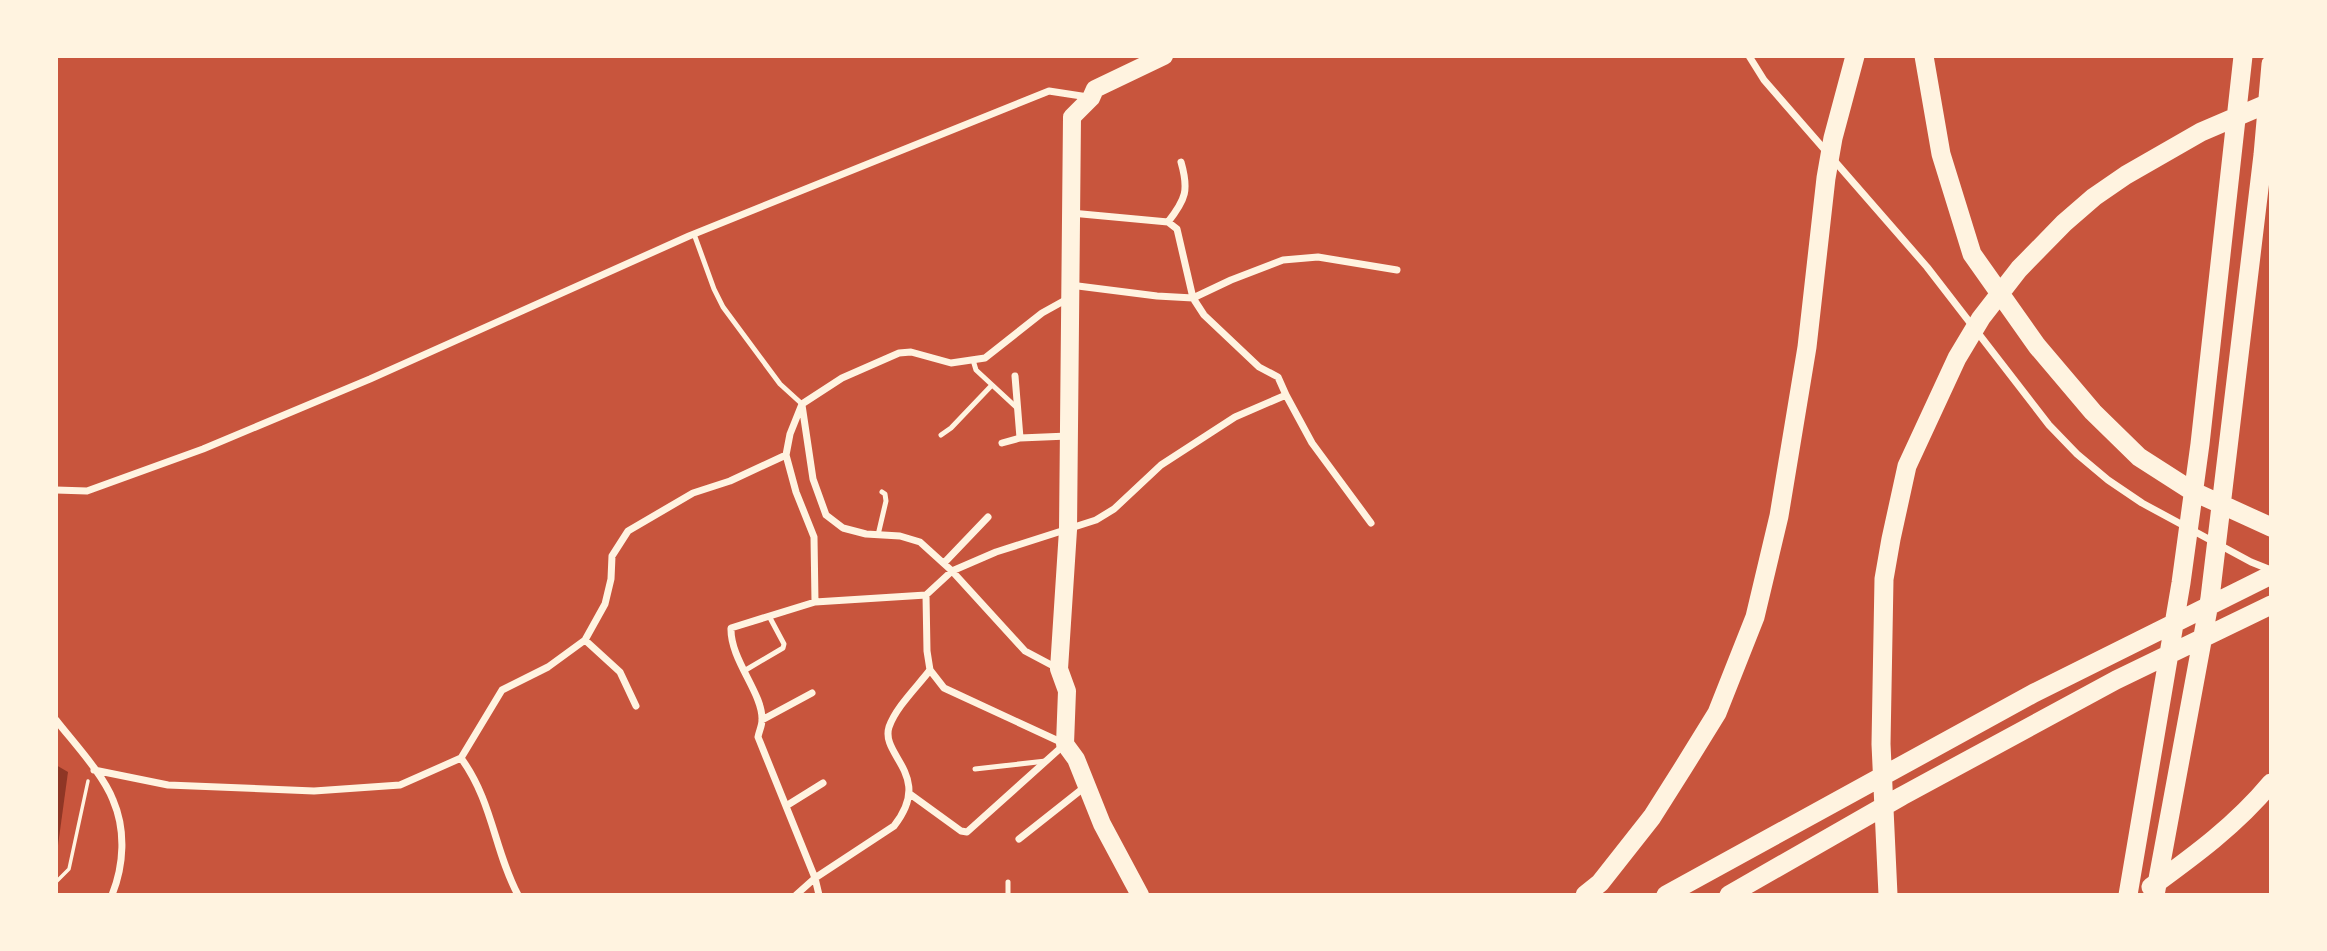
<svg xmlns="http://www.w3.org/2000/svg" width="2327" height="951" font-family="'PT Sans Narrow',sans-serif">
<style>
.water{fill:#8f3625}
.lines{fill:none;stroke-linecap:round;stroke-linejoin:round}
.path{stroke:#fff3e0;stroke-width:3.5}
.service{stroke:#fff3e0;stroke-width:5}
.minor{stroke:#fff3e0;stroke-width:7}
.primary{stroke:#fff3e0;stroke-width:18}
.motorway{stroke:#fff3e0;stroke-width:19}
</style>
<rect width="100%" height="100%" fill="#c8553d"/>
<path class="water" d="M56,765L68,772L56,860Z"/>
<g class="lines">
<path class="path" d="M56,882L69,869L88,781"/>
<path class="service" d="M694,234L714,289L723,307L780,384L802,404
M973,360L976,370L1017,408
M941,435L951,428L992,385
M878,535L886,501L885,494L882,492
M744,671L783,648L784,644L769,616
M975,769L1046,761
M1008,895V882"/>
<path class="minor" d="M1749,56L1764,80L1927,267L2049,425L2077,454L2108,480L2142,503L2251,562L2271,570
M1168,222C1186,199 1189,190 1181,162
M1070,285L1157,296L1193,298L1231,280L1283,260L1318,257L1397,270
M1015,376L1020,438
M1286,395L1312,443L1371,523
M802,405L813,479L826,515L843,528L866,534L900,536L920,542L952,571L1025,651L1057,668
M1002,443L1020,438L1068,436
M786,455L796,492L814,537L815,602L731,628C730,660 763,693 762,720C762,726 759,731 758,737L815,878L819,895
M56,490L87,491L203,449L370,379L689,236L1049,91L1088,97
M944,563L988,517
M815,602L926,595L952,571L996,552L1096,520L1114,509L1161,465L1235,417L1286,395L1278,377L1259,367L1204,315L1193,298L1177,229L1168,222L1071,213
M585,640L620,672L636,706
M56,720C73,742 103,774 113,800C126,830 124,865 112,895
M762,720L812,693
M461,758C493,802 494,850 518,895
M94,770L168,785L314,791L400,785L461,758L502,690L548,667L585,640L605,604L611,579L612,556L628,531L693,493L730,481L786,455L790,434L802,404L842,378L899,353L911,352L951,363L985,358L1042,313L1069,298
M910,794L961,831L967,832L1065,744L944,688L930,670L927,651L926,595
M786,806L823,783
M1019,839L1086,786
M796,895L815,878L894,826C934,775 880,756 889,727C896,707 917,687 930,670"/>
<path class="primary" d="M1140,895L1102,824L1076,759L1065,744L1067,691L1059,669L1068,530L1072,117L1091,98L1095,89L1164,56"/>
<path class="motorway" d="M1924,56L1941,154L1972,254L2037,346L2093,412L2139,457L2192,491L2271,527
M2151,887C2195,855 2236,825 2271,783
M1585,895L1600,883L1652,817L1683,768L1717,713L1755,617L1779,516L1807,347L1826,178L1833,138L1855,56
M1666,895L2034,693L2271,575
M1729,895L1902,796L2116,680L2271,605
M1888,895L1881,744L1884,579L1891,539L1907,466L1957,358L1981,318L2019,269L2064,223L2094,197L2126,175L2201,132L2271,102
M2128,895L2181,583L2200,444L2243,56
M2155,895L2210,598L2263,155L2271,64"/>
</g>
<rect width="2327" height="951" fill="none" stroke="#fff3e0" stroke-width="116"/>
</svg>
